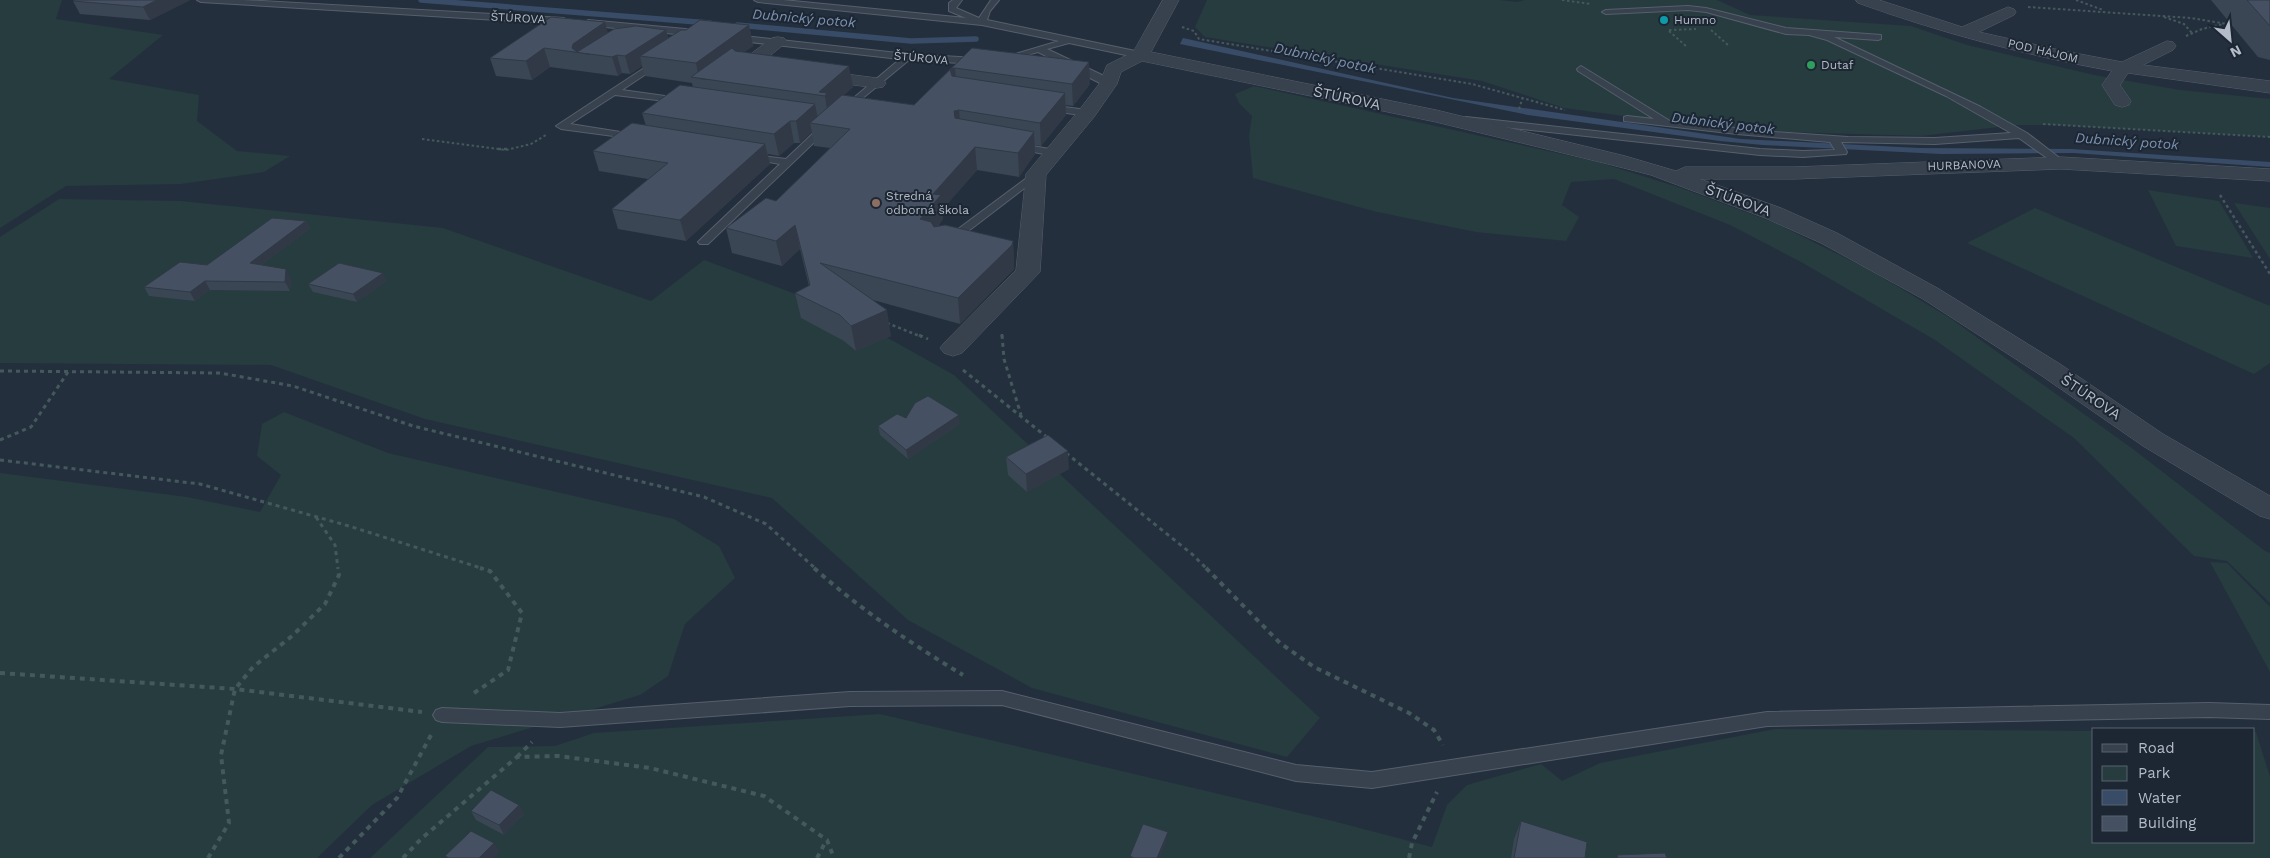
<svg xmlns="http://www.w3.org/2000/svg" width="2270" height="858" font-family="'Work Sans',sans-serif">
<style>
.green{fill:#263c3f}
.water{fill:#394c67}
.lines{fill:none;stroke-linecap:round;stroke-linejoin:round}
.stream{stroke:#394c67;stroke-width:5.5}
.lane-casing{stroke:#565f6c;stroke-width:2}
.street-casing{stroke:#565f6c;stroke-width:1}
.path-far3{stroke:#44595c;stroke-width:2;stroke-dasharray:2.5 2.5;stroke-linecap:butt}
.path-far2{stroke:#44595c;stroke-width:2.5;stroke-dasharray:3 3;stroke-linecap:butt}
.path-far1{stroke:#44595c;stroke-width:3;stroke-dasharray:4 4;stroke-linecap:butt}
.path{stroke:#44595c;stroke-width:4;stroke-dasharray:5 5;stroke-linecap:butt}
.lane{fill:#38414e;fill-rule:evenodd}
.street{fill:#38414e;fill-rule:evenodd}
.wall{fill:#3b4654}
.shaded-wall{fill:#303945}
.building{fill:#455162;stroke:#303945}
.culture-dot{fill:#0f9aa8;stroke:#1d2633;stroke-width:2}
.leisure-dot{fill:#2e9e5b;stroke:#1d2633;stroke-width:2}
.education-dot{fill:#8d6e63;stroke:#1d2633;stroke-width:2}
.labels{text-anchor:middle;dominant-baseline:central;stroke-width:4;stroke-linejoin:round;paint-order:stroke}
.far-street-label{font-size:12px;fill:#b4bcc9;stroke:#1d2633}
.far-poi-label{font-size:12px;fill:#b4bcc9;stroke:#1d2633;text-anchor:start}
.far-water-label{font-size:14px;font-style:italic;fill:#7c92b1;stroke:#1d2633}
.street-label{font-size:15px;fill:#b4bcc9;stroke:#1d2633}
</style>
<rect width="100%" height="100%" fill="#242f3e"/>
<path class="green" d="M0,0H62L56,19L163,35L109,79L199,95L197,121L237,151L290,156L264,172L181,184L66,186L0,228Z
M1207,0H1500L1517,2L1525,0H1717L1750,15L1911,26L1967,45L2094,75L2180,90L2270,99V137L2051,125H2016L1921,136L1752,131L1676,123L1564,108L1482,81L1205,37L1195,27Z
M1254,86L1598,162L1681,188L1775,223L1870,270L1950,318L2133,449L2265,551L2270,553V603L2227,561L2194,556L2074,438L1935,340L1801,262L1730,225L1614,179L1571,182L1562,205L1579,217L1566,241L1476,232L1377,212L1253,178L1249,136L1252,116L1239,103L1235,94Z
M2148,190L2219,201L2253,258L2176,246Z
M59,199L181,201L443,228L651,301L704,260L836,309L954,375L1320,718L1287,757L1032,688L908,620L772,498L425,419L271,365L0,363V237Z
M2235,203L2270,208V259L2234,203Z
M2035,208L2270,306V363L2254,374L1967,243Z
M284,412L388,453L674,519L719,546L735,578L685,624L668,676L640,695L471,746L372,805L317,858H0V473L187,497L260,512L281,475L257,456L262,424Z
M2210,562L2227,563L2270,607V672Z
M880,714L1333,821L1432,847L1447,805L1467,785L1541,764L1562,781L1600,763L1775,729L2094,731V842H2254V732H2256L2270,777V858H370L488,747L555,746L594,733Z"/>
<path class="water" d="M1183,38L1453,98L1741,139L1919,148L2071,149L2270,162V167L2074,153L1941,154L1763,145L1720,141L1528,115L1180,44Z"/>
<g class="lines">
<path class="stream" d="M421,0L710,23
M737,25L911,41L976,39"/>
<g class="lane-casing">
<path id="lane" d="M197,0H243L564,18L568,21L564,24L201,2Z
M754,0H783L966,18L949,11V3L953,0H962L956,8L979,18L991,0H999L990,11L987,20L1140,52L1144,55L1140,58L1069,43L1047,49L1102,75L1113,84L1108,87L1038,52L1006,61L1002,58L1059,41L982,25L758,2Z
M1688,6L1706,8L1786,28L1881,35V39L1878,40L1834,37L1981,107L2027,133L2066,163L2061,166L2057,165L2019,138L1935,144L1841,142L1847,152L1846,154L1803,157L1760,155L1466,123L1461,120L1466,117L1760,149L1803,151L1835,150L1830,142L1737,134L1624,121V117L1627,116L1654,119L1578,71L1577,69L1581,66L1670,121L1774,132L1848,137L1935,138L2011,133L1946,96L1827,40L1809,35L1786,34L1706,12L1688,10L1606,14L1602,12L1606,10Z
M588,20L696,30L700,33L696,36L585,25L584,23Z
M735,35L907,54L977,58L981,61L977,64L909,60L847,111L842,108L844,106L900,59L732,40L731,38Z
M658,59L661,60V64L622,90L679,98L682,99V103L615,95L570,124L633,134L638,137L636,139L561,129L556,126Z
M1049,105L1087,110L1092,113L1087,116L1046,110L1044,108Z
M826,123L831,126L829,128L708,244H700L698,242L700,240L780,164L747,158V154L786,159L823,124Z
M1016,143L1055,150L1060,153L1055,156L1012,148V144Z
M1036,171L1040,172V176L954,242H946L944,240L946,238Z
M1002,691L1296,765L1372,772L1767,712L2209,703L2270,705V719L2209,717L1767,726L1372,788L1296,781L1002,705L850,706L560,727L442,722L436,720L433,715L436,710L442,708L560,713L850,692Z"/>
</g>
<g class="street-casing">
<path id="street" d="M1163,0H1179L1151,52L1436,110L1625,156L1676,171L1685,167H1794L2061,157L2270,169V181L2061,169L1794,179H1700L1781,208L1837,233L1939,289L2060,364L2163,434L2270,496V519L2260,516L2143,446L2042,376L1923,299L1821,243L1765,218L1651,175L1612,165L1436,122L1142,61L1121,72L1117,84L1094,117L1046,175L1040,272L962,353L953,356L944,353L940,348L944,343L1016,270L1026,174L1080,109L1099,84L1107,65L1133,52Z
M1856,0H1879L1962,27L2008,7L2014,9L2016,12L2014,15L1979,32L2064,51L2122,62L2167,41L2173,42L2176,46L2173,50L2143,65L2270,81V93L2128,73L2120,85L2131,101L2129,105L2122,107L2115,105L2102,85L2112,71C2025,55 1941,33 1858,3Z
M778,37L784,38L787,42L762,62L772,64L775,68L772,72L766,73L740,70L737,66L740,62L772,38Z
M814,70L877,78L883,79L886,83L883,87L877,88L808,79L805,75L808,71Z"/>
</g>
<path class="path-far3" d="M1562,0L1591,4
M2076,0L2103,10
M2028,7L2191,18L2233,25
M2164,17L2184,24L2192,33
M1182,27L1194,31L1199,39L1472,84L1565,110
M1669,30L1696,29
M1711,30L1728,45
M1669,31L1687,47
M2186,36L2202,29L2223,24
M1519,109L1523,97
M2043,124L2270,137
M422,139L506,150L531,144L546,135"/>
<path class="path-far2" d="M498,149H510
M2220,195L2270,274
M887,323L922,337
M1002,334V337"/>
<path class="path-far1" d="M919,335L928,339
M1002,335L1004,359L1021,415
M963,370L1048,438
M0,371L220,373L293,386L413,426L704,497L766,524L816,569
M0,440L31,427L68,372
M1066,453L1192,554L1207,569
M0,460L200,484L349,526L484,569
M316,517L335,545L338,569"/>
<path class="path" d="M814,568C860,609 910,643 963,675
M1206,568L1280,643L1314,667L1409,713L1434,730L1443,745
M0,673L235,689L422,712
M474,693L508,670L522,613L490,571L480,568
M517,757L532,742
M208,858L229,823L221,755L235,689L253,667L292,636L325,604L339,575L338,568
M339,858L397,798L431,735
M403,858L421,839L517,757L558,756L650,768L764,796L827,840L834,858
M817,858L826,841
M1409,858L1412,843L1437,792"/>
<use href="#lane" class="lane"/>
<use href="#street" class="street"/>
</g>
<path class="wall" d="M75,0H190L150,20L80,14L73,1Z
M2211,0H2270V60L2258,57Z
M749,25L753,46L744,52L853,87L844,95L914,105L972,48L1090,84L1073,106L1066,105V115L1041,146L1035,145V154L1019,177L977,170L942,210L943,219L938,226L1013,241L1014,269L960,324L873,300L891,336L856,351L844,341L801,318L795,293L809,286L800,249L782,266L732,253L726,228L776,201L830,148L814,146L812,132L800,143H794L779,156L768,154L770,164L686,241L618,229L612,209L648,179L599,171L593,151L646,126L642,113L693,87L692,83L645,76L642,66L630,74L622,73L618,76L550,67L532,80L496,76L490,58L608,32L666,30L668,38L686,30Z
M306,221L310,229L262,265L291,278L290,291L210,290L195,301L149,296L144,287L207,265Z
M387,281L357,302L313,292L308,284Z
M906,418L960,424L908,459L880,435L878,426Z
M1006,457L1069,469L1027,492L1008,475Z
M519,805L524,814L504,835L476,820L471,811Z
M1521,821L1585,858H1511L1514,839Z"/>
<path class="shaded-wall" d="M157,0H190L150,20L143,7Z
M605,22L610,40L590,55L573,52L572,48L573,44Z
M749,25L753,46L707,80L699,79L696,63Z
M666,30L670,48L640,56L642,66L630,74L625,56Z
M544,48L550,67L532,80L526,61Z
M617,55L622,73L618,76L612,57Z
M1089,62L1090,84L1073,106L1072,84Z
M849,66L853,87L830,107L828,117L825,96L819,92Z
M955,68L957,89L952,91L950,69Z
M1065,93L1066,115L1041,146L1040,123Z
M815,104L819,124L810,123L812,132L800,143L796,121Z
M959,110L961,132L956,134L954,111Z
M790,121L794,143L779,156L774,134Z
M1034,132L1035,154L1019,177L1018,153Z
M765,144L770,164L686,241L680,220Z
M975,147L977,170L942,210L943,219L923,243L920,219L933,194Z
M306,221L310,229L254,271L250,263Z
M795,225L800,249L782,266L776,241Z
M1013,241L1014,269L960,324L958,298Z
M286,269L291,278L290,291L285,282Z
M383,273L387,281L357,302L353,294Z
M205,281L210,290L195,301L190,292Z
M887,310L891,336L856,351L851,326Z
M959,415L960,424L908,459L906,450Z
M1068,451L1069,469L1027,492L1026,474Z
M519,805L524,814L504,835L499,825Z
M1168,832L1167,841L1160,858H1157Z
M494,843L500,852L494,858H479Z"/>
<path class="building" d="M75,0H157L143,7L73,1Z
M2247,0H2270V26Z
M551,17L605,22L573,44L572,48L577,52L614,29L636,26L666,30L625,56L617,55L612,57L544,48L526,61L490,58Z
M700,20L749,25L696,63L640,56L681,30H686Z
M732,48L735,51L849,66L819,92L827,93L825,96L691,77Z
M972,48L1089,62L1072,84L955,68L950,69L952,76L1065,93L1040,123L959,110L954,111L955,118L1034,132L1018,153L975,147L933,194L941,195L920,219L931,222L934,227L945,225L1013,241L1012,245L958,298L820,263L887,310L851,326L840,315L795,293L810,285L795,225L776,241L726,228L766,198L776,201L850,129L810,123L842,95L914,105Z
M680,85L815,104L796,121H790L774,134L642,113Z
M632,123L765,144L680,220L612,209L668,163L593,151Z
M272,218L306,221L250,263L286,269L285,282L205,281L190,292L144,287L180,262L207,265Z
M339,263L383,273L353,294L308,284Z
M928,396L959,415L906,450L878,426L897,414L906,418L915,403Z
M1048,435L1068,451L1026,474L1006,457Z
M491,790L519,805L499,825L471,811Z
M1521,821L1587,842L1585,858H1514Z
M1143,824L1168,832L1157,858H1134L1130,856Z
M471,831L494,843L479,858H449L445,856Z
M1665,853L1667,858H1618L1617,855Z"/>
<circle class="culture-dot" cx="1664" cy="20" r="5"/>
<circle class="leisure-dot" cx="1811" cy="65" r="5"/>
<circle class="education-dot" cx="876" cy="203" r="5"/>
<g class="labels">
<g class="far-street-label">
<text transform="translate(518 18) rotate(3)">ŠTÚROVA</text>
<text transform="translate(2043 51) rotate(13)">POD HÁJOM</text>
<text transform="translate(921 58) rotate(5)">ŠTÚROVA</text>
<text transform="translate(1964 165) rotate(-2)">HURBANOVA</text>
</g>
<g class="far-poi-label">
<text x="1674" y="20">Humno</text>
<text x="1821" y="65">Dutaf</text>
<text x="886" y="196">Stredná<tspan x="886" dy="14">odborná škola</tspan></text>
</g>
<g class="far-water-label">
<text transform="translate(804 18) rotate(5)">Dubnický potok</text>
<text transform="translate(1325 58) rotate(12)">Dubnický potok</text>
<text transform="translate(1723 123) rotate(7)">Dubnický potok</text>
<text transform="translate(2127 141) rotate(4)">Dubnický potok</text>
</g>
<g class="street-label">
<text transform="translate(1347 98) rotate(12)">ŠTÚROVA</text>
<text transform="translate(1738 200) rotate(20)">ŠTÚROVA</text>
<text transform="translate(2091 397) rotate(34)">ŠTÚROVA</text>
</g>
</g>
<rect x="2092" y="728" width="162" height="115" fill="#1d2633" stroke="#59626f"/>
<rect x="2102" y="744" width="25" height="8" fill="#38414e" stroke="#59626f"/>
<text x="2138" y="753" font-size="15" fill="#b4bcc9">Road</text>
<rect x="2102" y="766" width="25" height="15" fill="#263c3f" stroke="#59626f"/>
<text x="2138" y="778" font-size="15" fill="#b4bcc9">Park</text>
<rect x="2102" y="790" width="25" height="15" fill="#394c67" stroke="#59626f"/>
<text x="2138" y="803" font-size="15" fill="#b4bcc9">Water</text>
<rect x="2102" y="816" width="25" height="15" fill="#455162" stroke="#59626f"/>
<text x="2138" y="828" font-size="15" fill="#b4bcc9">Building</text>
<g transform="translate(2230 40) rotate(153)" stroke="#1d2633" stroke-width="4" paint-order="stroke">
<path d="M0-4L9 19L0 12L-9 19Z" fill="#b4bcc9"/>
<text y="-8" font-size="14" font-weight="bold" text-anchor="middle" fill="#b4bcc9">N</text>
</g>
</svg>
